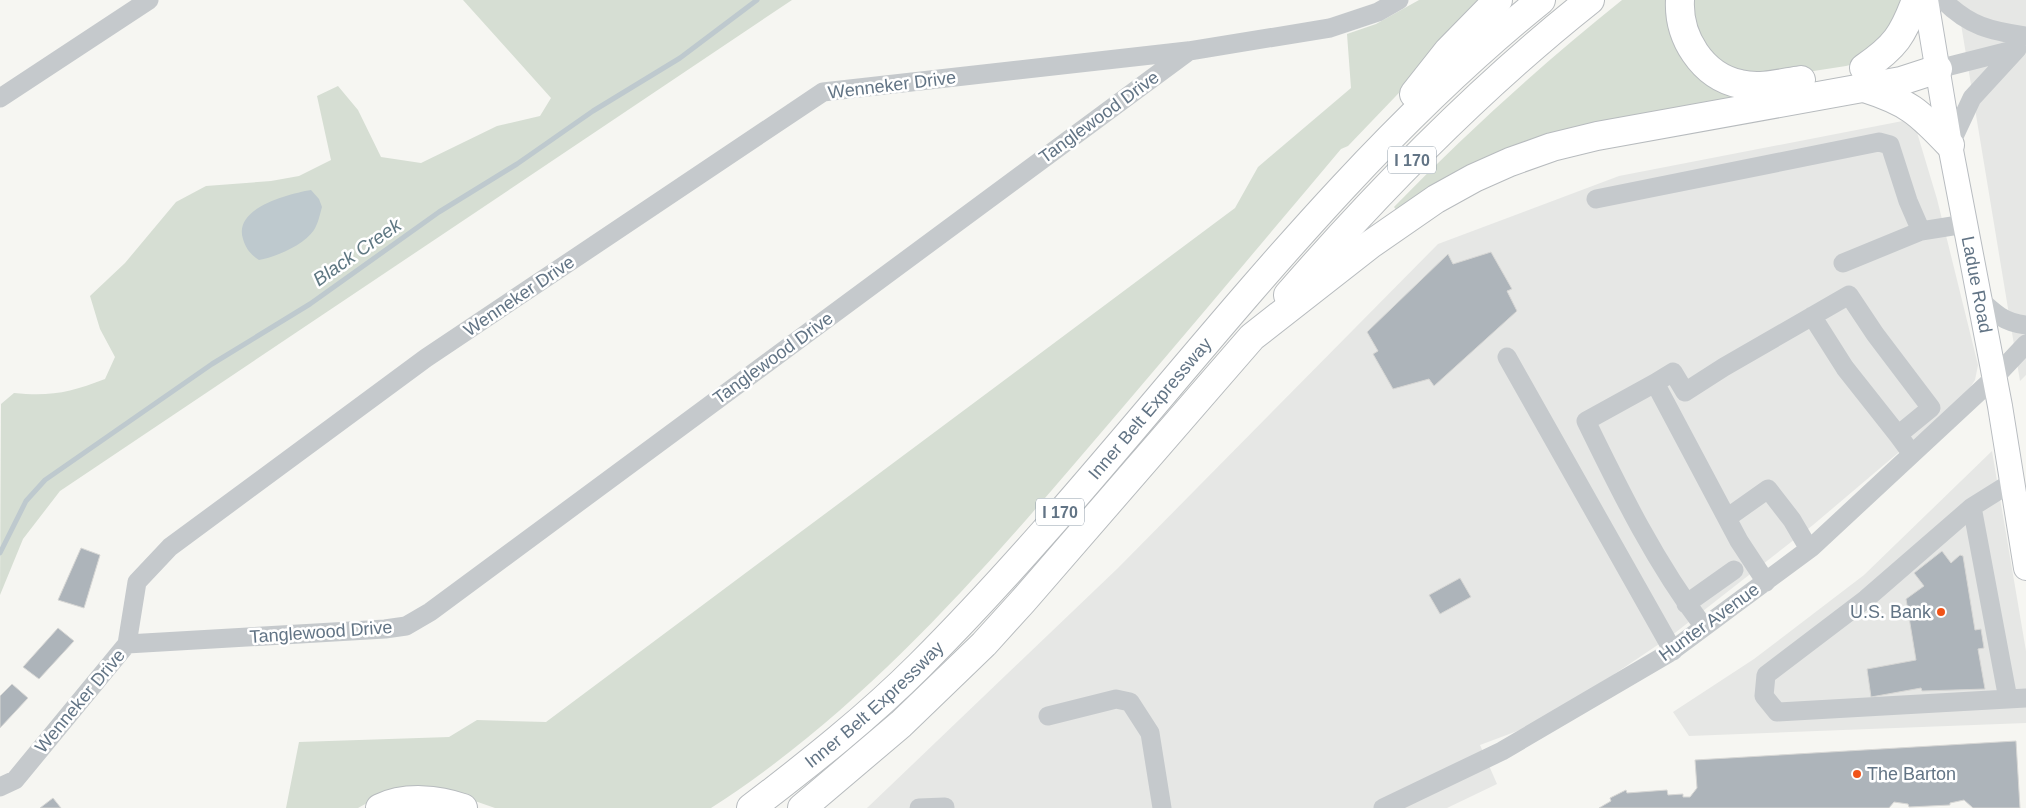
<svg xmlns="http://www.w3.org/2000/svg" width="2026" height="808" font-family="Arial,sans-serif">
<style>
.built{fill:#e6e7e5}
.green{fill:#d6ded3}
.water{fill:#bec9ce}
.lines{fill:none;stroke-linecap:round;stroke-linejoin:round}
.stream{stroke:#bec9ce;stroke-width:5}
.building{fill:#adb4ba;stroke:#d7d7d5}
.major-casing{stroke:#b8bcc0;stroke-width:26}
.highway-casing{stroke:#b7bbbe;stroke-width:30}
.minor{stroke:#c5c9cc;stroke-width:19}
.major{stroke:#fff;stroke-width:24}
.highway{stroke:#fff;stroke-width:28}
.poi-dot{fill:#f05318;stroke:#fff;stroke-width:2}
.labels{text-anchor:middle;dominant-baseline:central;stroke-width:5;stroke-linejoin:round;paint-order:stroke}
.shield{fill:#fff;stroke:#919eaa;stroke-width:1}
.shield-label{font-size:16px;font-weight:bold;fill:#627485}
.street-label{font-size:18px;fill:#627485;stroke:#fff}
.poi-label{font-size:18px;fill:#627485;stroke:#fff;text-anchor:end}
.water-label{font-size:19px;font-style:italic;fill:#5e7782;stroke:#fff}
</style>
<rect width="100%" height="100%" fill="#f6f6f2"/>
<path class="built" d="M1957,0H2026V375L2020,381Z
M1913,119L1937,199L1978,365L1975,380L1964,397L1813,525L1671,636L1613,675L1531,726L1480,745L1497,784L1447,808H867L1118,568L1438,244L1619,176Z
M1992,451L2026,651V723L1689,736L1673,712L1754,659L1864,575Z"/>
<path class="green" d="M463,0H792L60,491L23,539L0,595L1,404L14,393C51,397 71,392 105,379L115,357L100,329L90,296L125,263L176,202L206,186L271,181L299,176L331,160L317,96L338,86L358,110L381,157L421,163L497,126L540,116L551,98Z
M1419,0H1488L1348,146L1341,149C1251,256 1161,363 1070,469C963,594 851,718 711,808H495L472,800L378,797L358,808H286L299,742L449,737L477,720L546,722L1235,208L1258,167L1351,88L1347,34L1376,24Z
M1622,0H1671V7L1748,95L1687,113L1400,215L1394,207C1466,133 1542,64 1622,0Z
M1689,0H1905L1903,12L1861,62L1846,66L1756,80L1705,54Z"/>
<path class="water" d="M311,190L319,199L322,207C320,214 318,224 314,230C304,245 276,257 259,260C251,255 246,249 243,239C233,208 288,194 311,190Z"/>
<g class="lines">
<path class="stream" d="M0,553L26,501L45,480L212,364L310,304L439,212L517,164L593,111L680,58L757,0"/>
</g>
<path class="building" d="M1491,252L1512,289L1507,291L1517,311L1434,386L1429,379L1393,389L1373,354L1378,351L1367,332L1448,254L1453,264Z
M81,548L100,555L84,608L58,600Z
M1942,551L1951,563L1960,555L1963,556L1975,630L1981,629L1984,648L1978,649L1985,689L1922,691L1921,688L1871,697L1867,669L1916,660L1906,599L1924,586L1914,573Z
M1460,578L1471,597L1440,614L1429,595Z
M58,628L74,641L39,679L23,667Z
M12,684L28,698L0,728V696Z
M2016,741L2020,808H1973L1964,800L1950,803V805L1909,807L1908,804L1894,802L1889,808H1599L1611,801L1610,798L1626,790L1627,793L1667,790L1668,795L1683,794V797H1690L1697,788L1695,760Z
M53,798L61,808H40Z"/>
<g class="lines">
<g class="major-casing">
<g id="major">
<path id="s1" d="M1926,0L1950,145L2000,406L2026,568"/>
</g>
</g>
<g class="highway-casing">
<g id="highway">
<path d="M1680,0C1678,37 1702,76 1740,84C1760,89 1781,83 1801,80"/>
<path d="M1864,68C1895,47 1903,35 1916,0"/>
<path d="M1864,88C1908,102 1919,112 1950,145"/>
<path d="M1414,94L1448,51L1498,0"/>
<path d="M1288,295C1381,188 1479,88 1590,0"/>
<path d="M380,808C405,796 438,799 463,808"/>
<path id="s2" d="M751,808C810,763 868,717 920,665C1135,450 1304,191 1541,0"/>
<path d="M802,808L901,724L984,644L1023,601L1252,337L1371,244L1436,199L1474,178L1510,162L1552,147L1597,136L1901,81L1938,69"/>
</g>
</g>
<path class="minor" d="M1943,0C1969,26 1990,31 2026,36
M1938,69L2017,49
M0,98L149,0
M1950,145L1972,98L2017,49
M1596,199L1879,142L1890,145L1908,201L1921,231
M1843,263L1921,231L1965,224
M1978,298C1993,312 2004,323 2026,325
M1812,316L1845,368L1898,435
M1507,357L1673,651
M1655,383L1673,372L1685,392L1724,367L1849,295L1875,334L1931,408L1898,435L1912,454
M2012,482L1972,507L1866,599L1766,675L1764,696L1777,712L2026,698
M1972,507L2008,699
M1727,518L1768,489L1792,520L1809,549
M1686,604L1734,570
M1704,627C1656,564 1621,493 1586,421L1655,383L1739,541L1766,582
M127,644L385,629L406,626L430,612L1189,51L1330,28L1378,12L1399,0
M1048,716L1116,699L1130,702L1150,733L1162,808
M0,787L15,780L127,644L137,582L170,547L426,358L823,92L1187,51
M919,808L945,807
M1383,808L1502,751L1669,653L1812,547L1995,377L2026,344"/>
<use href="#major" class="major"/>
<use href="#highway" class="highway"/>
</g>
<g class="poi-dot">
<circle cx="1941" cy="612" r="5"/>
<circle cx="1857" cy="774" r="5"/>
</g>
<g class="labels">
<g class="shield">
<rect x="1388" y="146.5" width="48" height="27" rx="4"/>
<rect x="1036" y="498.5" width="48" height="27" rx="4"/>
</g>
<g class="shield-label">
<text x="1412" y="160">I 170</text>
<text x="1060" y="512">I 170</text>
</g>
<g class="street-label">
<text transform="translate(892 85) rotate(-7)">Wenneker Drive</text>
<text transform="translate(1099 117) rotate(-36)">Tanglewood Drive</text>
<text stroke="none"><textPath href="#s1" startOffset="289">Ladue Road</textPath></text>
<text transform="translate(519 296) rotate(-34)">Wenneker Drive</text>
<text transform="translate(773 358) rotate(-36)">Tanglewood Drive</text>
<text stroke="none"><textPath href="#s2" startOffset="566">Inner Belt Expressway</textPath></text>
<text transform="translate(1709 622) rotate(-36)">Hunter Avenue</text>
<text transform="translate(321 632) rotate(-4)">Tanglewood Drive</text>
<text transform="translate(80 701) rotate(-50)">Wenneker Drive</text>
<text stroke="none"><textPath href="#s2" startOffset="161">Inner Belt Expressway</textPath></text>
</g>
<g class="poi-label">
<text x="1931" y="612">U.S. Bank</text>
<text x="1867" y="774" text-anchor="start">The Barton</text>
</g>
<g class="water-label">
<text transform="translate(357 252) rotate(-35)">Black Creek</text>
</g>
</g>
</svg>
